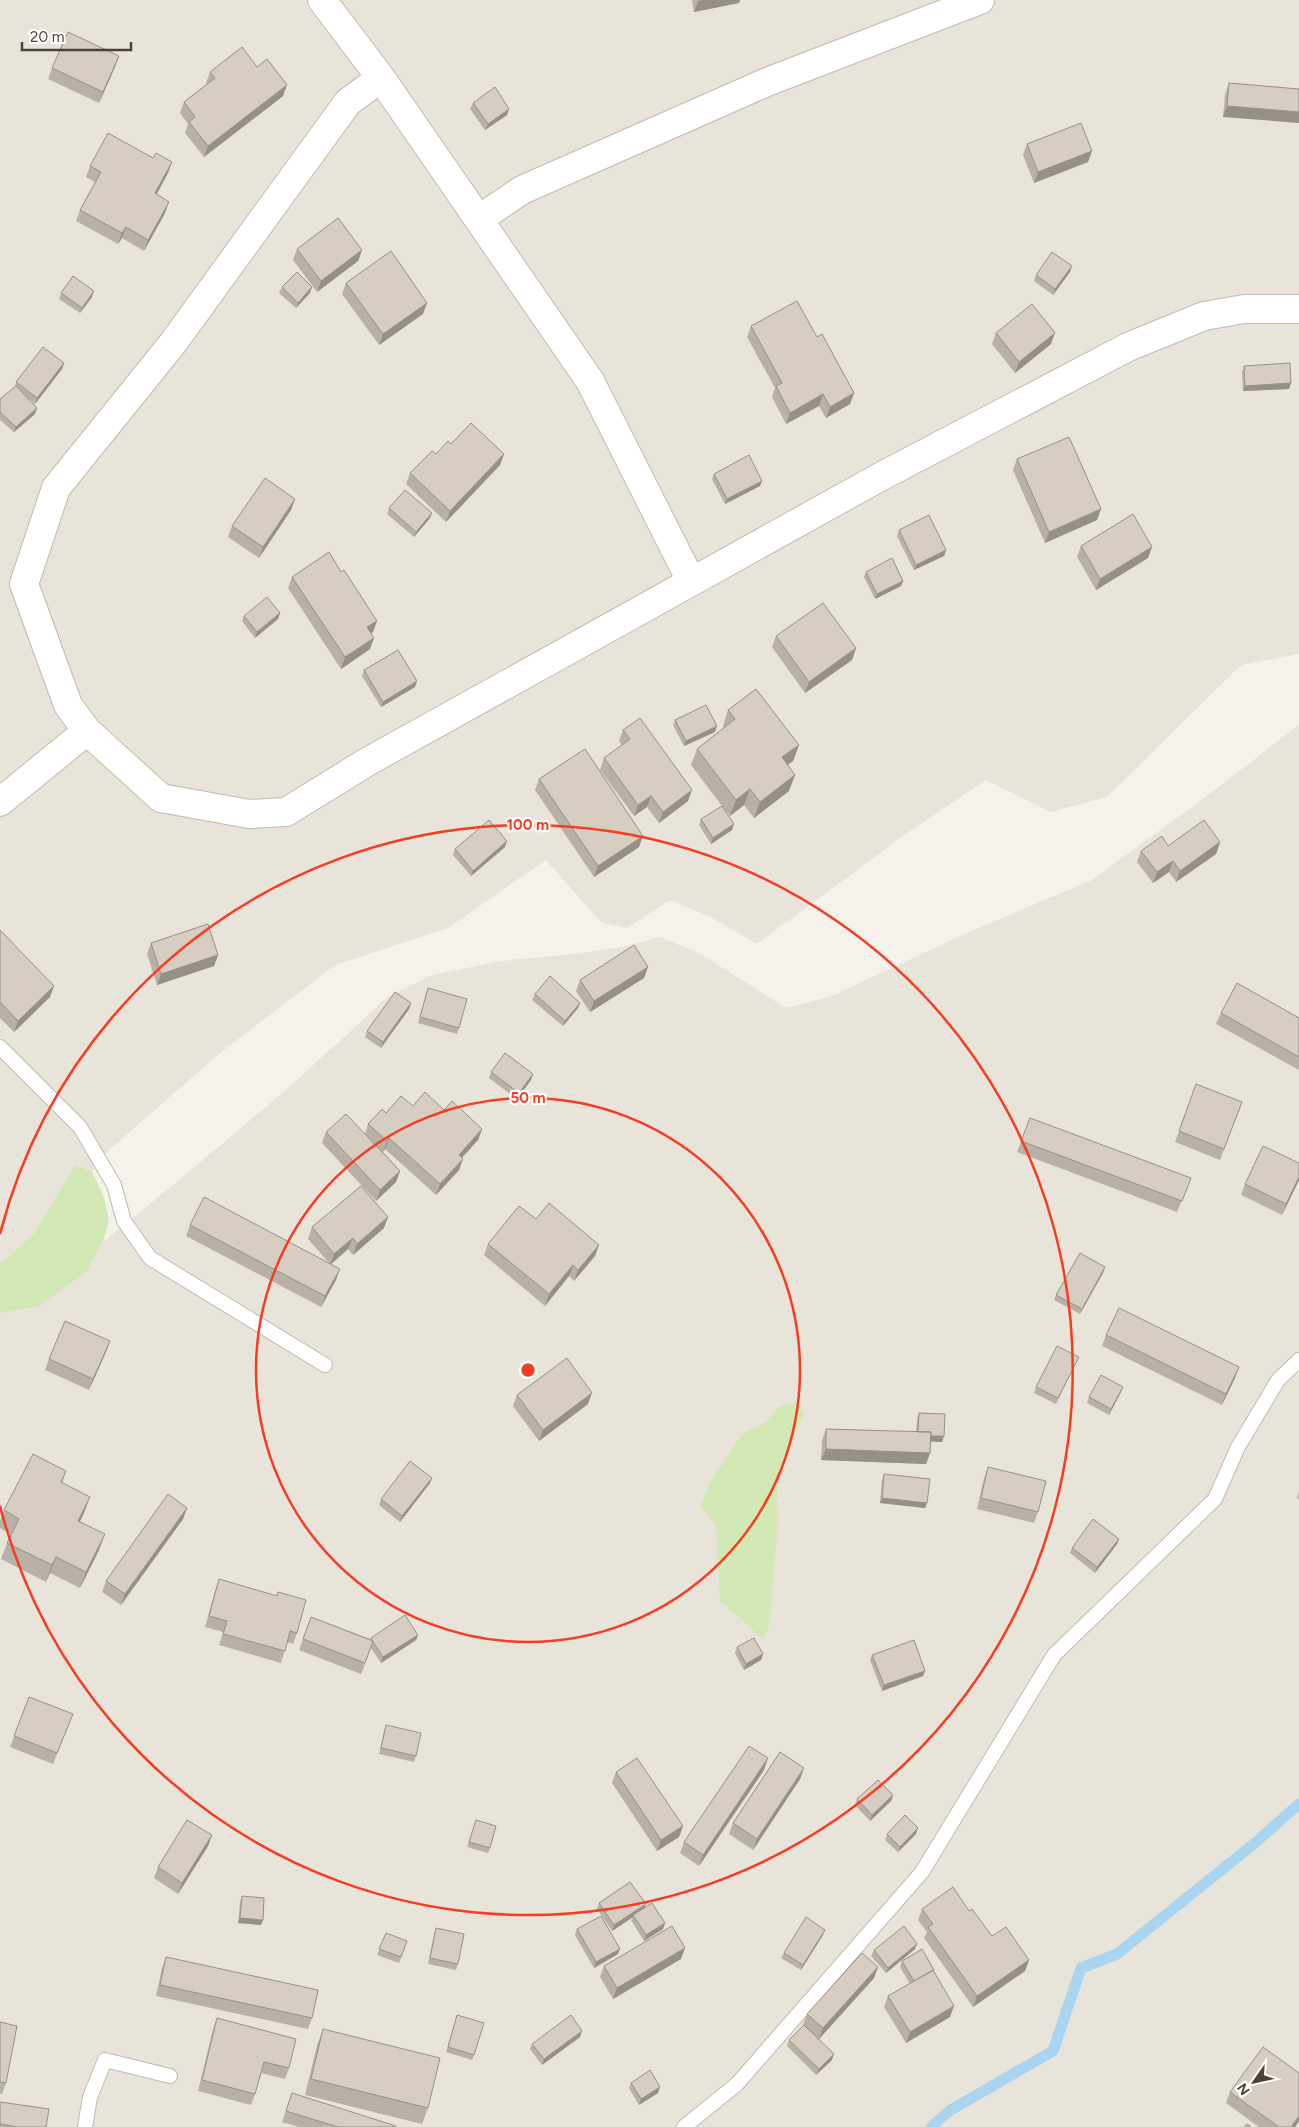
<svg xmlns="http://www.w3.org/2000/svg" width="1299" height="2127" font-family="Figtree,sans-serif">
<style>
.residential{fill:#e9e4d9}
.green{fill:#d2e8b5}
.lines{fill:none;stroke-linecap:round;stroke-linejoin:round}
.stream{stroke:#aad5f0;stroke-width:11}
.lane-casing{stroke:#c1baae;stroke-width:16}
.street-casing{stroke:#c1baae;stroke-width:30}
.lane{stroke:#fff;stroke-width:14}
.street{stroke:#fff;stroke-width:28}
.wall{fill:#b9b1a6}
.shaded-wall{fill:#969087}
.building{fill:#d7cec1;stroke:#969087}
.ring{fill:none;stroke:#f63c22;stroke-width:2.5}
.centre{fill:#f63c22;stroke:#fff;stroke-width:2.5}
.ring-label{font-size:15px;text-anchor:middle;font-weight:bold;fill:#f63c22;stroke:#fff;stroke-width:4.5;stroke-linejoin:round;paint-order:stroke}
</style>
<rect width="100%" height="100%" fill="#f5f2eb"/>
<path class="residential" d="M0,0H1299V654L1241,665L1107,797L1051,812L986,780L907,833L757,944L711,917L670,900L627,928L602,923L546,860L448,928L335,965L219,1054L111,1148L80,1187L0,1275Z
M1299,725V2127H0V1308L48,1286L166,1191L287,1089L389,996L432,975L501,961L574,954L623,947L659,937L699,953L786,1008L832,996L958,937L1092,880L1204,798Z"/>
<path class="green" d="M75,1165L92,1172L104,1197L109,1221L103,1241L86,1272L39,1306L0,1313V1264L34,1234Z
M797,1402L804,1415L789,1447L777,1488L778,1523L769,1626L763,1639L720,1601L716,1526L700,1506L710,1483L742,1434L767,1421L779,1406Z"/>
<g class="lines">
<path class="stream" d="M931,2127L949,2111L1053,2051L1081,1968L1117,1954L1255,1843L1299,1804"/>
<g class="lane-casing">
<path id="lane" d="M0,1047L80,1127L114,1185L124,1221L150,1258L325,1365
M85,2127L90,2097L105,2060L170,2076
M684,2127L737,2084L922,1872L1054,1655L1215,1499L1238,1447L1278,1380L1299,1360"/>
</g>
<g class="street-casing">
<path id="street" d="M322,0L381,78L590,381L691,581
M381,78L348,102L173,343L56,488L24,584L68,705L87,731L161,798L249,814L286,812L367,762L880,477L1128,347L1204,316L1244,309H1299
M479,219L522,190L767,82L980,0
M0,802L87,731"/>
</g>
<use href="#lane" class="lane"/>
<use href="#street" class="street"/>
</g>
<path class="wall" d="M692,0H740L739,3L694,12Z
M119,56L115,67L99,103L48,79L52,68Z
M257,67L283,96L204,157L185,133L188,124L180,113L184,102L207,84L206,83L210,72Z
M1229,83L1299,89L1223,117L1225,94Z
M473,103L507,115L485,130L470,109Z
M1027,144L1092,151L1088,162L1034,183L1023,155Z
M153,158L172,162L168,173L156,194L165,213L144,251L122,238L118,244L76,221L80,210L95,182L86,177L90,166Z
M297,249L362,250L358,261L317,292L293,260Z
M1070,272L1053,295L1034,281L1036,275Z
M346,283L423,314L379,345L342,294Z
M282,287L310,293L296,308L279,293Z
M61,293L92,297L80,313L59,299Z
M751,326L817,337L850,404L826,418L819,406L786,424L772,397L775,388L747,337Z
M996,333L1051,344L1015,373L992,344Z
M64,363L62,369L35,404L27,397L37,408L35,414L14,432L0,420V399L15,387L16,382Z
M1244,366L1291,383L1289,389L1243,391L1242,372Z
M451,444L504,454L500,465L446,522L406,484L410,473Z
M1017,459L1101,509L1097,520L1045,543L1013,470Z
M714,474L762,481L760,486L725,504L712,479Z
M389,508L430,518L414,537L387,514Z
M291,510L259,558L228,537L232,526Z
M899,530L946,550L944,556L914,570L897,536Z
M1081,546L1148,558L1096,590L1077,557Z
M341,572L373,632L371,633L370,649L341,669L288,588L292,577Z
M866,572L903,581L901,586L875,599L864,577Z
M280,613L278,619L255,638L242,621L244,616Z
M776,636L856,648L852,660L805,693L772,647Z
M364,670L415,687L381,707L362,676Z
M728,710L799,745L793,761L788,765L789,791L754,818L744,805L730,816L723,807L732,830L711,844L699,825L701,819L722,806L691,765L697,749L724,728L723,726Z
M675,720L715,732L684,746L673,725Z
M623,730L688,801L659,823L647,807L634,816L600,770L604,758L622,745L619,741Z
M539,779L639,847L594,877L535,790Z
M1220,842L1216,854L1176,882L1169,872L1153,883L1137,862L1141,851Z
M505,847L471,876L453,855L455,849Z
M0,930L50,997L14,1032L0,1018Z
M151,943L218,955L214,966L157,985L147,954Z
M648,967L644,978L590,1012L576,991L580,980Z
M428,988L459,1028L457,1034L418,1023Z
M535,994L580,1003L578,1008L563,1026L532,1000Z
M411,1003L409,1009L381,1048L365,1037L367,1031Z
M1221,1013L1299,1018V1070L1216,1024Z
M491,1072L531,1080L517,1099L489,1078Z
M1196,1084L1242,1102L1220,1160L1175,1142Z
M413,1106L444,1110L482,1129L478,1140L462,1158L459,1170L436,1195L385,1149L383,1152L400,1171L396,1182L376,1201L322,1143L326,1132L365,1134L368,1124L386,1113Z
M1030,1118L1191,1178L1177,1212L1017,1152Z
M1299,1163V1180L1282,1215L1241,1195L1245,1184Z
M536,1219L599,1245L595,1256L574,1281L569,1276L545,1306L484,1255L488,1244Z
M190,1225L330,1264L308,1239L312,1227L384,1228L353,1255L348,1249L331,1264L336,1280L321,1307L186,1236Z
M1103,1273L1080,1314L1054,1300L1056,1295Z
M1106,1335L1239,1367L1235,1378L1222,1405L1102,1346Z
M110,1341L106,1352L89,1390L45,1370L49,1359Z
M1079,1357L1056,1404L1034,1393L1036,1387Z
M1121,1392L1109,1415L1087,1403L1089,1397Z
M517,1395L588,1404L539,1441L513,1406Z
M919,1413L942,1442L931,1441L930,1453L926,1464L821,1460L822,1440L826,1429L916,1432L917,1419Z
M988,1467L1038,1512L1034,1523L977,1509L984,1478Z
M66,1471L62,1483L84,1513L80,1521L99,1550L80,1588L50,1573L46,1582L1,1559L7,1543L11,1534L0,1528V1521L4,1510Z
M884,1474L927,1503L925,1508L880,1503L882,1480Z
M432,1478L430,1483L400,1522L379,1505L381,1499Z
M1299,1492V1500L1297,1498Z
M187,1508L183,1519L121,1605L102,1592L106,1581Z
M1119,1539L1117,1544L1095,1573L1070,1553L1072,1548Z
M219,1579L276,1596L278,1592L297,1633L293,1644L287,1642L281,1663L219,1645L223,1632L205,1627L215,1591Z
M311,1617L370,1639L371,1638L418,1635L416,1640L381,1663L371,1648L361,1674L299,1650Z
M737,1647L763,1654L761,1660L744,1670L735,1653Z
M872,1655L925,1671L923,1676L882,1691L870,1660Z
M29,1697L73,1714L53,1764L10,1747Z
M386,1725L416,1756L414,1762L379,1754L384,1731Z
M804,1768L800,1779L753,1850L729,1834L733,1823Z
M764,1770L699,1866L680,1853L684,1842Z
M616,1772L683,1826L679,1837L657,1851L612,1783Z
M893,1795L891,1801L870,1821L855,1805L857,1799Z
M474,1826L490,1848L488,1853L467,1847Z
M887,1834H916L898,1852L885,1840Z
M212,1835L208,1846L178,1894L154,1878L158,1867Z
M242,1896L261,1925L238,1923L240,1902Z
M599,1903L644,1908L665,1923L663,1929L644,1941L631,1920L633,1917L612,1931L597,1909Z
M922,1909L969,1911L992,1936L1029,1960L1025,1971L973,2007L924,1938L927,1932L918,1920Z
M436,1928L458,1964L456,1970L428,1964L434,1934Z
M577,1929L618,1954L594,1968L575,1935Z
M386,1933L407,1941L399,1963L377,1955Z
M823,1935L801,1970L781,1958L784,1953Z
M915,1949L886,1973L871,1956L874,1950Z
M166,1957L312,2018L308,2029L156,1996L162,1968Z
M681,1959L613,1999L600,1977L604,1966Z
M902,1961L934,1971L950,2017L906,2043L884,2007L888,1996L910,1984L900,1967Z
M878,1967L874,1978L819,2039L832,2060L816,2075L787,2046L789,2040L804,2025H803L807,2014Z
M457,2015L474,2055L472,2060L446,2052Z
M217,2018L289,2068L285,2079L261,2073L255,2094L251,2105L198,2091L213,2029Z
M0,2022L6,2083L2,2094H0Z
M323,2029L428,2108L422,2124L305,2095L317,2045Z
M580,2037L542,2065L530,2049L532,2044Z
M631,2083L658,2093L639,2105L629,2088Z
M1230,2092L1299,2121L1295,2127H1259L1226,2103Z
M292,2093L396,2127H299L282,2122Z
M0,2102L46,2127H0Z"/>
<path class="shaded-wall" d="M703,0H740L739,3L694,12L698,1Z
M119,56L115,67L99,103L103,92Z
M287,85L283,96L204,157L208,146Z
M1227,106L1299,112V123L1223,117Z
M509,109L507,115L485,130L488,124Z
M1092,151L1088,162L1034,183L1038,172Z
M172,162L168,173L151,205L155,193Z
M169,202L165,213L144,251L148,240Z
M126,227L122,238L118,244L122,233Z
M362,250L358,261L317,292L321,281Z
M1072,266L1070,272L1053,295L1055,289Z
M312,287L310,293L296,308L298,303Z
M94,291L92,297L80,313L82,308Z
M427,303L423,314L379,345L383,334Z
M1055,333L1051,344L1015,373L1019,362Z
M64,363L62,369L35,404L37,398Z
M1291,383L1289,389L1243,391L1245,386Z
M854,393L850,404L826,418L830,407Z
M823,394L819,406L786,424L790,413Z
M37,408L35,414L14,432L16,427Z
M504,454L500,465L446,522L450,511Z
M762,481L760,486L725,504L727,499Z
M295,499L291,510L259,558L263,547Z
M1101,509L1097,520L1045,543L1049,532Z
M432,513L430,518L414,537L416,532Z
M1152,547L1148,558L1096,590L1100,579Z
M946,550L944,556L914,570L916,565Z
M903,581L901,586L875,599L877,594Z
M280,613L278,619L255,638L257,632Z
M377,621L373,632L363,638L367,627Z
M374,638L370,649L341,669L345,657Z
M856,648L852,660L805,693L809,682Z
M417,681L415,687L381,707L383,702Z
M717,726L715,732L684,746L686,741Z
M799,745L793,761L776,773L782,757Z
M795,775L789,791L754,818L760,802Z
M750,789L744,805L730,816L736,800Z
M692,790L688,801L659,823L663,812Z
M651,796L647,807L634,816L638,805Z
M734,824L732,830L711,844L713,838Z
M643,836L639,847L594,877L598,866Z
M507,841L505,847L471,876L473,871Z
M1220,842L1216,854L1176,882L1180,871Z
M1173,861L1169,872L1153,883L1157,872Z
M218,955L214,966L157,985L161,974Z
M648,967L644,978L590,1012L594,1001Z
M54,986L50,997L14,1032L18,1021Z
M411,1003L409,1009L381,1048L383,1042Z
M580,1003L578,1008L563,1026L565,1021Z
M533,1074L531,1080L517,1099L519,1093Z
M482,1129L478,1140L454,1166L459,1155Z
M389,1138L385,1149L383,1152L387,1141Z
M463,1159L459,1170L436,1195L440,1184Z
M400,1171L396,1182L376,1201L380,1190Z
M1299,1177V1180L1282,1215L1286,1204Z
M388,1217L384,1228L353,1255L357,1244Z
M353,1238L348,1249L330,1265L334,1254Z
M599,1245L595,1256L574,1281L578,1270Z
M573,1265L569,1276L545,1306L549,1294Z
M1105,1267L1103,1273L1080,1314L1082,1309Z
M340,1269L336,1280L321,1307L325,1296Z
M110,1341L106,1352L89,1390L93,1379Z
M1239,1367L1235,1378L1222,1405L1226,1394Z
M1123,1387L1121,1392L1109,1415L1111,1409Z
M592,1393L588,1404L539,1441L543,1430Z
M918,1435L944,1436L942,1442L916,1441Z
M826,1449L930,1453L926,1464L821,1460Z
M432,1478L430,1483L400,1522L402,1516Z
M90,1497L84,1513L72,1537L78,1521Z
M882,1498L927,1503L925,1508L880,1503Z
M187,1508L183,1519L121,1605L125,1594Z
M105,1534L99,1550L80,1588L86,1572Z
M1119,1539L1117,1544L1095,1573L1097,1567Z
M56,1557L50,1573L46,1582L52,1565Z
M418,1635L416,1640L381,1663L383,1657Z
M763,1654L761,1660L744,1670L746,1664Z
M925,1671L923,1676L882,1691L884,1685Z
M768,1758L764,1770L699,1866L703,1855Z
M804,1768L800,1779L753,1850L757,1839Z
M893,1795L891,1801L870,1821L872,1815Z
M683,1826L679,1837L657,1851L661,1840Z
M918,1828L916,1834L898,1852L900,1847Z
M212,1835L208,1846L178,1894L182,1883Z
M646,1904L644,1909L633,1915V1917L612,1931L614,1925Z
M240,1918L263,1920L261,1925L238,1923Z
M665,1923L663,1929L644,1941L646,1935Z
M825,1930L823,1935L801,1970L803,1965Z
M917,1944L915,1949L886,1973L888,1968Z
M685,1948L681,1959L613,1999L617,1988Z
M620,1949L618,1954L594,1968L596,1962Z
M1029,1960L1025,1971L973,2007L977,1996Z
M878,1967L874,1978L819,2039L823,2028Z
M954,2006L950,2017L906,2043L910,2032Z
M582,2031L580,2037L542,2065L544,2059Z
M834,2054L832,2060L816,2075L819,2069Z
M660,2087L658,2093L639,2105L641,2099Z
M1299,2116V2121L1295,2127H1291Z"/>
<path class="building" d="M68,32L119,56L103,92L52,68Z
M242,47L257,67L267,59L287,85L208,146L189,122L195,117L184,102L215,78L210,72Z
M1229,83L1299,89V112L1227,106Z
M495,87L509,109L488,124L473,103Z
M1081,123L1092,151L1038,172L1027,144Z
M108,133L153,158L156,153L172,162L155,193L169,202L148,240L126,227L122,233L80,210L101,172L90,166Z
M338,218L362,250L321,281L297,249Z
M391,251L427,303L383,334L346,283Z
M1052,252L1072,266L1055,289L1036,275Z
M297,272L312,287L298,303L282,287Z
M73,276L94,291L82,308L61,293Z
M797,301L817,337L822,334L854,393L830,407L823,394L790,413L776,386L782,383L751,326Z
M1032,304L1055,333L1019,362L996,333Z
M43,347L64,363L37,398L16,382Z
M1290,363L1291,383L1245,386L1244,366Z
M16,386L37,408L16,427L0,412V399Z
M471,423L504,454L450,511L410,473L432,451L436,454L448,441L451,444Z
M1069,437L1101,509L1049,532L1017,459Z
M749,455L762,481L727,499L714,474Z
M265,478L295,499L263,547L232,526Z
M405,490L432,513L416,532L389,508Z
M1133,514L1152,547L1100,579L1081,546Z
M929,515L946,550L916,565L899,530Z
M329,552L341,572L344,570L377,621L367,627L374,638L345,657L292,577Z
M892,558L903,581L877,594L866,572Z
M267,597L280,613L257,632L244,616Z
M823,603L856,648L809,682L776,636Z
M398,650L417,681L383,702L364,670Z
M756,689L799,745L782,757L795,775L760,802L750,789L736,800L697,749L735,719L728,710Z
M706,705L717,726L686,741L675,720Z
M640,718L692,790L663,812L651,796L638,805L604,758L630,739L623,730Z
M585,749L643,836L598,866L539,779Z
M722,806L734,824L713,838L701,819Z
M489,820L507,841L473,871L455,849Z
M1204,820L1220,842L1180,871L1173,861L1157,872L1141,851L1162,836L1168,846Z
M208,924L218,955L161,974L151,943Z
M0,930L54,986L18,1021L0,1002Z
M634,945L648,967L594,1001L580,980Z
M550,976L580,1003L565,1021L535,994Z
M1237,983L1299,1018V1057L1221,1013Z
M428,988L467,999L459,1028L420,1017Z
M395,992L411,1003L383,1042L367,1031Z
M505,1053L533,1074L519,1093L491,1072Z
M1196,1084L1242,1102L1224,1149L1179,1131Z
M425,1092L444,1110L452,1101L482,1129L459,1155L463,1159L440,1184L389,1138L387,1141L368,1124L382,1109L386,1113L401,1096L413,1106Z
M346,1114L400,1171L380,1190L326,1132Z
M1030,1118L1191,1178L1182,1201L1021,1141Z
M1263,1146L1299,1163V1177L1286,1204L1245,1184Z
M361,1186L388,1217L357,1244L353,1238L334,1254L312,1227Z
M204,1197L340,1269L325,1296L190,1225Z
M549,1203L599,1245L578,1270L573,1265L549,1294L488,1244L519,1206L536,1219Z
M1080,1253L1105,1267L1082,1309L1056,1295Z
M1119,1308L1239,1367L1226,1394L1106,1335Z
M65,1321L110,1341L93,1379L49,1359Z
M1057,1346L1079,1357L1058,1398L1036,1387Z
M567,1358L592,1393L543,1430L517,1395Z
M1101,1375L1123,1387L1111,1409L1089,1397Z
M919,1413L945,1414L944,1436H931V1432H918Z
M826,1429L931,1432L930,1453L826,1449Z
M33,1454L66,1471L61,1482L90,1497L78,1521L105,1534L86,1572L56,1557L52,1565L7,1543L19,1519L4,1510Z
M410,1461L432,1478L402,1516L381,1499Z
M988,1467L1046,1481L1038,1512L981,1498Z
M884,1474L930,1479L927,1503L882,1498Z
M168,1494L187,1508L125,1594L106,1581Z
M1093,1519L1119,1539L1097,1567L1072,1548Z
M219,1579L277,1596L278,1592L306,1600L297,1633L290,1631L285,1651L223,1634L227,1621L209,1616Z
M405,1615L418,1635L383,1657L373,1642V1641L371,1638Z
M311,1617L373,1641L365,1663L303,1639Z
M754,1638L763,1654L746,1664L737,1647Z
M914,1640L925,1671L884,1685L872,1655Z
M29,1697L73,1714L57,1753L14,1736Z
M386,1725L421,1733L416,1756L381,1748Z
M749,1746L768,1758L703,1855L684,1842Z
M780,1752L804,1768L757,1839L733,1823Z
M637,1758L683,1826L661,1840L616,1772Z
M878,1780L893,1795L872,1815L857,1799Z
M905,1815L918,1828L900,1847L887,1834Z
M187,1820L212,1835L182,1883L158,1867Z
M476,1820L496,1826L490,1848L469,1842Z
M630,1882L646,1904L614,1925L599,1903Z
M953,1887L969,1911L972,1909L992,1936L1006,1927L1029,1960L977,1996L928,1927L933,1924L922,1909Z
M242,1896L264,1898L263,1920L240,1918Z
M652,1903L665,1923L646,1935L633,1915Z
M601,1916L620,1949L596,1962L577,1929Z
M806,1917L825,1930L803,1965L784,1953Z
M672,1926L685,1948L617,1988L604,1966Z
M904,1926L917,1944L888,1968L874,1950Z
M436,1928L464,1934L458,1964L430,1958Z
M386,1933L407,1941L401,1957L379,1949Z
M922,1949L934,1970L914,1981L902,1961Z
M862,1953L878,1967L823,2028L807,2014Z
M166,1957L318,1990L312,2018L160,1985Z
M933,1970L954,2006L910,2032L888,1996Z
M457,2015L484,2023L474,2055L448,2047Z
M571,2015L582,2031L544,2059L532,2044Z
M217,2018L296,2039L289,2068L264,2062L255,2094L202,2080Z
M0,2022L17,2026L6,2083L0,2082Z
M804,2025L834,2054L819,2069L789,2040Z
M323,2029L440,2058L428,2108L311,2079Z
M1263,2047L1299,2073V2116L1291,2127H1279L1230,2092Z
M650,2070L660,2087L641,2099L631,2083Z
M292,2093L396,2126V2127H338L286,2111Z
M0,2102L49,2109L46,2127H17L0,2124Z
M1247,2124L1251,2127H1244Z"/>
<g class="ring">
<circle cx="528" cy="1370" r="272"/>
<path d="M0 1234A545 545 0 1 1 0 1506"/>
</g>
<circle cx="528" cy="1370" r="8" class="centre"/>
<g class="ring-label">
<text x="528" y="830">100 m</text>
<text x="528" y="1103">50 m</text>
</g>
<g transform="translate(1254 2082) rotate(236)" stroke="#ffffff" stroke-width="4" paint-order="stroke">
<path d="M0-4L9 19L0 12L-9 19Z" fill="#4a4339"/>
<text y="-8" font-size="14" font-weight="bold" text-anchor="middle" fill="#4a4339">N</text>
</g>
<path d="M22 42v8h109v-8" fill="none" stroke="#4a4339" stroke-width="2.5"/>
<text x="30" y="42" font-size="15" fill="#4a4339" stroke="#ffffff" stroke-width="4" paint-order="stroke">20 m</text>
</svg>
